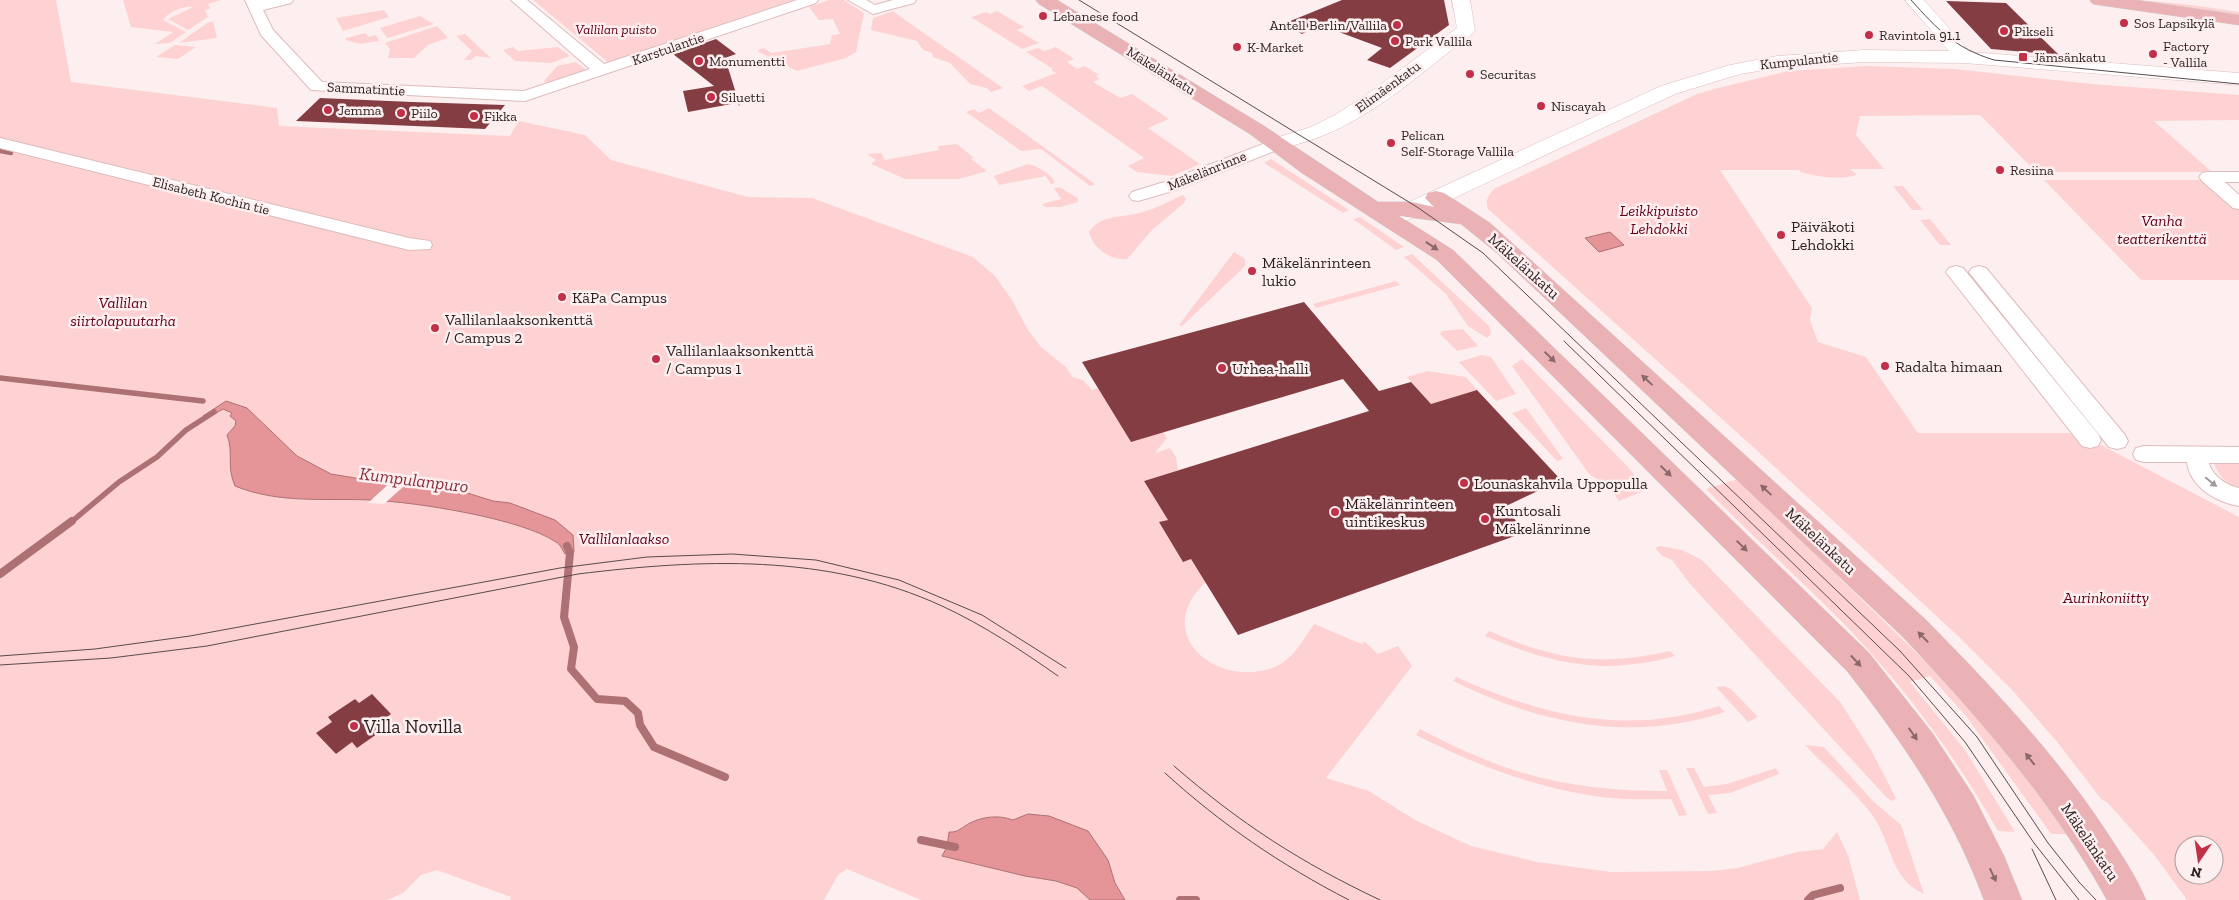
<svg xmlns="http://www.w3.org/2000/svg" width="2239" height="900" font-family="'Zilla Slab',serif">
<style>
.green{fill:#fed2d2;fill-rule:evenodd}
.water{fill:#e59598;stroke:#ad7174}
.pier{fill:#fdefef}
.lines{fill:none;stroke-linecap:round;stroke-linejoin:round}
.stream-far2{stroke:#ad7174;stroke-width:4.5}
.stream-far1{stroke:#ad7174;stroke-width:5.5}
.stream{stroke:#ad7174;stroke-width:8}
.building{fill:#843e43}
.street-casing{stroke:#debbbc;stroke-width:2}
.secondary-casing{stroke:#debbbc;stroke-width:1}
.primary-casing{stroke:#d0cece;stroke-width:1}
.street{fill:#fff;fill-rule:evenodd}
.secondary{fill:#fff;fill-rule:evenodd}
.primary{fill:#ebb2b5;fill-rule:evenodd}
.tram{stroke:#594b4c;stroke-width:1}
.oneway{fill:#8b686a}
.oneway2{fill:#a09a9a}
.poi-dot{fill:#c13048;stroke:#fdefef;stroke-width:2}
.labels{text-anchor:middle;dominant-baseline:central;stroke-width:5;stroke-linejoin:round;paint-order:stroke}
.far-poi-label{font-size:14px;fill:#2b1e1f;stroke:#fdefef;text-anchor:start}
.far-park-label{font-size:14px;font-style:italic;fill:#630019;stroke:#fdefef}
.far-street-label{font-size:14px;fill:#2b1e1f;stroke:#fdefef}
.park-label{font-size:16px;font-style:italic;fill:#630019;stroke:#fdefef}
.poi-label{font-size:16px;fill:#2b1e1f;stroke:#fdefef;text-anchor:start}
.street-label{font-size:16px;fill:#2b1e1f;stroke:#fdefef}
.water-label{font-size:18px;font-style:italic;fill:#8c2e3a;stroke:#fdefef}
.near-poi-label{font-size:19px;fill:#2b1e1f;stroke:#fdefef;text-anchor:start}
</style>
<rect width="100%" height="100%" fill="#fdefef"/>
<path class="green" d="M0,0H56L71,82L277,108L279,126L510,136L519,121L585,135L611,160L748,197L812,198L973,257L995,276L1012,300L1028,330L1041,347L1066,367L1072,377L1083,380L1092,390L1098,388L1131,442L1163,432L1167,438L1155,453L1170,448L1176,457L1178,470L1144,481L1168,520L1160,522L1191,559L1206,582C1148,635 1221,693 1279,665C1294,657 1305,637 1314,624L1357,642L1363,644L1364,641L1378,654L1398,646L1412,666L1326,778L1369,791L1415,820L1471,846L1537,862L1611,872L1712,871L1738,868L1797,852L1823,849L1837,832L1848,855L1860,900H921L847,869L838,875L824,900H510L511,897L437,870L421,875L403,893L387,900H0Z
M123,0H221L208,4L210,9L205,10L208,17L188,30L168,19L193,7C184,5 167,13 163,20L186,32L170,43L155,44L173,32L131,27Z
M533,0H794L609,63Z
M829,0H844L864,13L856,52L846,58L797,71L757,51L763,48L772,53L830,44L832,35L840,34L833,19L819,20L809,7Z
M2120,0C2160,0 2199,6 2239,12V17Z
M384,10L389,17L343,31L336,18Z
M893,11L905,20L1003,88L991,92L987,88L970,84L950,63L933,57L932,53L923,50L917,41L871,30L873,18Z
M997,11L1024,27L1017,30L1039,43L1022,49L971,17L986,12L990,14Z
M420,16L434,24L387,38L380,28Z
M213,21L217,38L179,43L207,23Z
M437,26L448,38L428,45L414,58H388L390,49L385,43Z
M365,33L369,37L376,35L379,41L360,44L346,40V38Z
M465,34L491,58L475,56L471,60H464L472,51L456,36Z
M175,45L196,47L178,59L156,57Z
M513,47L518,51L558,47L570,56L551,63L515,61L503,50Z
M1056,47L1074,59L1067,62L1077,69L1085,66L1099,75L1096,76L1100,79L1093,82L1120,98L1132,94L1169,119L1148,128L1200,164L1172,176L1137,172L1128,166L1144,158L1042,86L1029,91L1022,86L1056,73L1051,70L1053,69L1026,52L1038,48L1044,51Z
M576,62L586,70L547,84L544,81L557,66Z
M1868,66L1955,69L2092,84L2239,95V120L2154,121L2212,172H2036L1980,115L1860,116L1856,135L1884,169H1850L1857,175C1840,180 1818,177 1801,172L1799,170H1720L1812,308L1810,320L1818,342L1866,357L1918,433H2078L2239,517V900H2187L2155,856L2107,802L2102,800L2058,743L2013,691L1956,634L1752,446L1488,209C1485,200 1488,196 1494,189L1697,94L1714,89L1788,71ZM2184,845H2214V875H2184Z
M989,108L1095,184L1090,186L1041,149L1021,151L966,112L974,109L979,113Z
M957,144L974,158L971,159L987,171L959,179H905L871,164L876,160L867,154L881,153L885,160L939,150L938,146Z
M1271,159L1349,210L1343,213L1264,163Z
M1028,164C1037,166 1052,174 1055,183L1051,184L1046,176L999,185L994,176Z
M2044,180H2205L2239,209V280H2141Z
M1893,186H1903L1923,210H1912Z
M1059,187L1078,198V202L1060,207H1045L1042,204L1061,199L1054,188Z
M1183,195L1186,199L1184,203L1152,230L1127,259C1110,261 1093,248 1089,232C1100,214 1122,218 1139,213C1154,210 1169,201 1183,195Z
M1360,217L1404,247L1396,250L1353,219Z
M1930,219L1951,245H1940L1920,220Z
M1234,252L1245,259V266L1182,326L1179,325Z
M1412,254L1489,326L1491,333L1487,338L1468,326L1446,294L1404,257Z
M1396,281L1400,285L1316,308L1313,304Z
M1463,329L1478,346L1457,351L1440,334L1442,331Z
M1481,355L1491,357L1516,394L1496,401L1459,362Z
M1522,359L1628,467L1646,490L1619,501L1608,486L1589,474L1512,366Z
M1428,371L1466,377L1477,390L1431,404L1407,377Z
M1526,408L1563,459L1557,461L1512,413Z
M2213,460H2239V489C2227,486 2216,472 2213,460Z
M1738,479L1937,673L1993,735L2068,834H2051L1966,716L1930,676L1910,682L1965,750L2015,832L1998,831C1956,757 1906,689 1847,627C1801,580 1752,536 1706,489Z
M1660,546L1682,550L1702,560L1841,703L1872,752L1896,798L1893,801L1888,799L1690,584L1672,560L1662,556L1655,548Z
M1489,631C1556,660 1598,667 1670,651L1675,656C1602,676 1553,664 1485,636Z
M1456,677C1543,716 1626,736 1719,706L1725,712C1630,743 1540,724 1453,681Z
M1724,686L1731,689L1758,717L1748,722L1716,687Z
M1420,729C1440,739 1459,749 1479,757C1538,783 1603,791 1667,791L1659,770H1667L1687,815L1679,816L1671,799C1651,799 1630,800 1610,798C1541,790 1477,766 1416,735Z
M1805,745L1824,747L1873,801L1901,825L1924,894C1888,878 1892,839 1870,812C1852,789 1825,766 1805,745Z
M1686,768H1694L1704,787L1727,784L1776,768L1779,774L1730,793L1708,795L1717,813L1708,814Z"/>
<path class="water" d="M1610,232L1624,245L1599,252L1585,238Z
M226,401L247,408L297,456L331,474L355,478L445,486L493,501L510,503L555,520L573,535L574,552L565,554C562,549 560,544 556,542C520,518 415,502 371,500C325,498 279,504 235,486C226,465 234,453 227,435L235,426L236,421L230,416L232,413L223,409L211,416H203Z
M1028,814L1049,816L1088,831L1108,860L1115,883L1125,900H1090L1077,888L1056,881L1025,876L942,856L947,847L949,832C958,833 962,827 970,823C984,816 999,815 1013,820Z"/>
<path class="pier" d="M395,478L412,479L384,504L368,503Z"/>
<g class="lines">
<path class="stream-far2" d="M0,151L11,153"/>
<path class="stream-far1" d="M0,378L203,401
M70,523L119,482L157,457L186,430L214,412"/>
<path class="stream" d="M567,546L570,553L564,617L574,647L571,669L597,699L625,701L638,713L640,725L654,747L725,777
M0,574L72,521
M921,840L955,847
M1180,900H1196
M1808,900L1813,895L1840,888"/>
</g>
<path class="building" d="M1342,0H1444L1449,25L1390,68L1367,60L1382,48L1320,25L1302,34L1283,24Z
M1946,1L2006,3L2059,55L1991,49Z
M716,39L736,54L725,58L740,106L737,103L688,112L683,91L714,86L673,54Z
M320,98L412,102L505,105L485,129L296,121Z
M1304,302L1379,391L1411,382L1431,404L1477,390L1561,480L1504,507L1526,532L1238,635L1191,559L1183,562L1159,522L1168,520L1144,481L1369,411L1343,379L1131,442L1082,362Z
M372,694L391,714L379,723L384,729L357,748L352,742L336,754L316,733L332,722L328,717L355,699L359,703Z"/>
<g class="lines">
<g class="street-casing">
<path id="street" d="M245,0H293L291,3L263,10L273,30L322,82L524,91L590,69L511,0H527L604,64L797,0H818L816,3L525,101L311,90L261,35Z
M848,0H866L875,5L893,0H916L914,3L873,14Z
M0,138L409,238L430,241L432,245L430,249L409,250L0,148Z
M1276,139L1282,140L1284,144L1282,148L1176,190L1138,201L1132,200L1129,196L1132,192L1164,182Z
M2208,172H2239V182H2225L2239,195V209L2233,208L2202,181L2199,177L2202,173Z
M1956,266L1963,268L2098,434L2101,440L2098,446L2090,448L2082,446L1949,276L1946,272L1949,268Z
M1979,266L1986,268L2125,435L2128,441L2125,447L2117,449L2109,447L1972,276L1969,272L1972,268Z
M2144,446L2239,447V463H2209C2212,475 2227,486 2239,488V506C2216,502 2190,487 2187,462H2144L2136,460L2133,454L2136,448Z"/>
</g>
<g class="secondary-casing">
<path id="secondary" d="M1452,0H1470L1475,30L1472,34C1418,75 1365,126 1298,144C1288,147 1279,151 1269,148L1266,144L1269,140L1311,127L1335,115L1372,91L1457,28Z
M1905,0H1924L1970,52L2239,73V85L1964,63L1864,62L1777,68L1740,74L1675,94L1399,224L1391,226L1383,224L1380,219L1383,214L1661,86L1730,65L1777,56L1864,50L1949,51Z"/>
</g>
<g class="primary-casing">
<path id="primary" d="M1036,0H1057L1264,126L1378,202H1412L1434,207L1425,198L1428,193L1436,191L1444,193L1490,223L1925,619C1989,684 2053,751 2104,828C2119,851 2135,874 2146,900H2107C2053,802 1979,718 1903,637L1497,253L1461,224L1399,216L1453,250L1869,653L1933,734L1973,795L2004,856L2022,900H1984C1953,815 1903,742 1847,671L1437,260L1302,173L1250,134L1039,4Z
M2090,0H2136L2239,15V25L2099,5L2093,4Z"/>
</g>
<use href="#street" class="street"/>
<use href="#secondary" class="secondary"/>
<use href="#primary" class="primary"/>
<path class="tram" d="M1079,0L1417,207L1483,253L1900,651L1977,737L2048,843L2079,882L2096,900
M1911,0C1938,30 1955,48 1994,60L2239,84
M1564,341L1909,676L1965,742L2034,843L2079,900
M0,656L95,649L190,636L560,568L647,557L732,554L816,560L899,580L982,615L1066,668
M0,665L111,658L207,646L578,574C700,559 827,553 942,606C983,625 1021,650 1058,676
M1174,766C1241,824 1300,862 1380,900
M1165,773C1221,824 1281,865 1349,900
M2032,849L2056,900"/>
</g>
<defs><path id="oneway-solid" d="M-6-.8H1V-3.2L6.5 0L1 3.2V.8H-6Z" transform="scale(1.25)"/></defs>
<g class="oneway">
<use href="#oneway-solid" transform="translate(1432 246) rotate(34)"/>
<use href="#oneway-solid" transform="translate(1550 357) rotate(44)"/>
<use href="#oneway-solid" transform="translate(1647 380) rotate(-137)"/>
<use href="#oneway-solid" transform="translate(1666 471) rotate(44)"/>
<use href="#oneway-solid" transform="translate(1766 490) rotate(-137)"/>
<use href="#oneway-solid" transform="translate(1742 546) rotate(45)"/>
<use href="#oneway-solid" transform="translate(1923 637) rotate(-134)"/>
<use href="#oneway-solid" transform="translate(1856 661) rotate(47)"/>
<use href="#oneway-solid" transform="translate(1913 734) rotate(55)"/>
<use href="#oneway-solid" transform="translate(2030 759) rotate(-128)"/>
<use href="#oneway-solid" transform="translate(1993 875) rotate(65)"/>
</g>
<use class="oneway2" href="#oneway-solid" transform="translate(2211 482) rotate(39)"/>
<g class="poi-dot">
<circle cx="1043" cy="16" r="5"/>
<circle cx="2124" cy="23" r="5"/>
<circle cx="1397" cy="25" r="5"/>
<circle cx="2004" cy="31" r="5"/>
<circle cx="1869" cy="35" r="5"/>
<circle cx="1395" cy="41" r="5"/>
<circle cx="1237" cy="47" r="5"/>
<circle cx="2153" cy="54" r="5"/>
<rect x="2018" y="52" width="10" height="10" rx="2.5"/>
<circle cx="699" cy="61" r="5"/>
<circle cx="1470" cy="74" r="5"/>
<circle cx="711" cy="97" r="5"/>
<circle cx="1541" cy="106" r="5"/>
<circle cx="328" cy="110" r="5"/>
<circle cx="401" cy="113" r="5"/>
<circle cx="474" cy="116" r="5"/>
<circle cx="1391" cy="143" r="5"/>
<circle cx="2000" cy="170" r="5"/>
<circle cx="1781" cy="235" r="5"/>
<circle cx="1252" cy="271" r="5"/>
<circle cx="562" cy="297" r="5"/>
<circle cx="435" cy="328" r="5"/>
<circle cx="656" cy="359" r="5"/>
<circle cx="1885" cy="366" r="5"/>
<circle cx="1222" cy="368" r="5"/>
<circle cx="1464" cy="483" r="5"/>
<circle cx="1335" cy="512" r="5"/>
<circle cx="1485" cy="519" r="5"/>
<circle cx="354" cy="726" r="5"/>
</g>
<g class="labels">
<g class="far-poi-label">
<text x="1053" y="16">Lebanese food</text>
<text x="2134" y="23">Sos Lapsikylä</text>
<text x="1387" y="25" text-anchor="end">Antell Berlin/Vallila</text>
<text x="2014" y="31">Pikseli</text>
<text x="1879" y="35">Ravintola 91.1</text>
<text x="1405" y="41">Park Vallila</text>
<text x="2163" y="46">Factory<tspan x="2163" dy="16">- Vallila</tspan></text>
<text x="1247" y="47">K-Market</text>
<text x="2033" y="57">Jämsänkatu</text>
<text x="709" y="61">Monumentti</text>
<text x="1480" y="74">Securitas</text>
<text x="721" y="97">Siluetti</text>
<text x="1551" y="106">Niscayah</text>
<text x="338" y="110">Jemma</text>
<text x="411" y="113">Piilo</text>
<text x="484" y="116">Fikka</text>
<text x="1401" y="135">Pelican<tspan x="1401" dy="16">Self-Storage Vallila</tspan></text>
<text x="2010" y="170">Resiina</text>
</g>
<g class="far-park-label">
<text x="616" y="29">Vallilan puisto</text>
</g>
<g class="far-street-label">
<text transform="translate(668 49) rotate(-19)">Karstulantie</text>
<text transform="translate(1799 61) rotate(-6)">Kumpulantie</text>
<text transform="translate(1161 71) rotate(32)">Mäkelänkatu</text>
<text transform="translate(1388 87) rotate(-36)">Elimäenkatu</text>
<text transform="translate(366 89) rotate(3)">Sammatintie</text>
<text transform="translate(1207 171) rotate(-22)">Mäkelänrinne</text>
<text transform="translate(211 196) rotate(14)">Elisabeth Kochin tie</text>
</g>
<g class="park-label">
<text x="1659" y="210">Leikkipuisto<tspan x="1659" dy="18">Lehdokki</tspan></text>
<text x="2162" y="220">Vanha<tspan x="2162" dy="18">teatterikenttä</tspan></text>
<text x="123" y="302">Vallilan<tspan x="123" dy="18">siirtolapuutarha</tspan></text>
<text x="624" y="538">Vallilanlaakso</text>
<text x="2106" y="597">Aurinkoniitty</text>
</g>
<g class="poi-label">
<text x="1791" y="226">Päiväkoti<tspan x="1791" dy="18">Lehdokki</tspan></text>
<text x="1262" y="262">Mäkelänrinteen<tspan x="1262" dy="18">lukio</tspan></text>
<text x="572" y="297">KäPa Campus</text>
<text x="445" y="319">Vallilanlaaksonkenttä<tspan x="445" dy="18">/ Campus 2</tspan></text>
<text x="666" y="350">Vallilanlaaksonkenttä<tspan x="666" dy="18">/ Campus 1</tspan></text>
<text x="1895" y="366">Radalta himaan</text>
<text x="1232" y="368">Urhea-halli</text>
<text x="1474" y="483">Lounaskahvila Uppopulla</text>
<text x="1345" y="503">Mäkelänrinteen<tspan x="1345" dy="18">uintikeskus</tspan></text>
<text x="1495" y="510">Kuntosali<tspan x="1495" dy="18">Mäkelänrinne</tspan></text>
</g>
<g class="street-label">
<text transform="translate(1524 266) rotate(42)">Mäkelänkatu</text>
<text transform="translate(1821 541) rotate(43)">Mäkelänkatu</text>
<text transform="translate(2090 842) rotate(56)">Mäkelänkatu</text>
</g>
<g class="water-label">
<text transform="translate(414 480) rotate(7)">Kumpulanpuro</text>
</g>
<g class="near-poi-label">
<text x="364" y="726">Villa Novilla</text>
</g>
</g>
<g transform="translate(2199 860) rotate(193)"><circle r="24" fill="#fdefef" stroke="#a99b9c"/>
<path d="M0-4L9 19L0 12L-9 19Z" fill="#c13048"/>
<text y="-8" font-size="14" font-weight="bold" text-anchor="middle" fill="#2b1e1f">N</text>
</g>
</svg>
